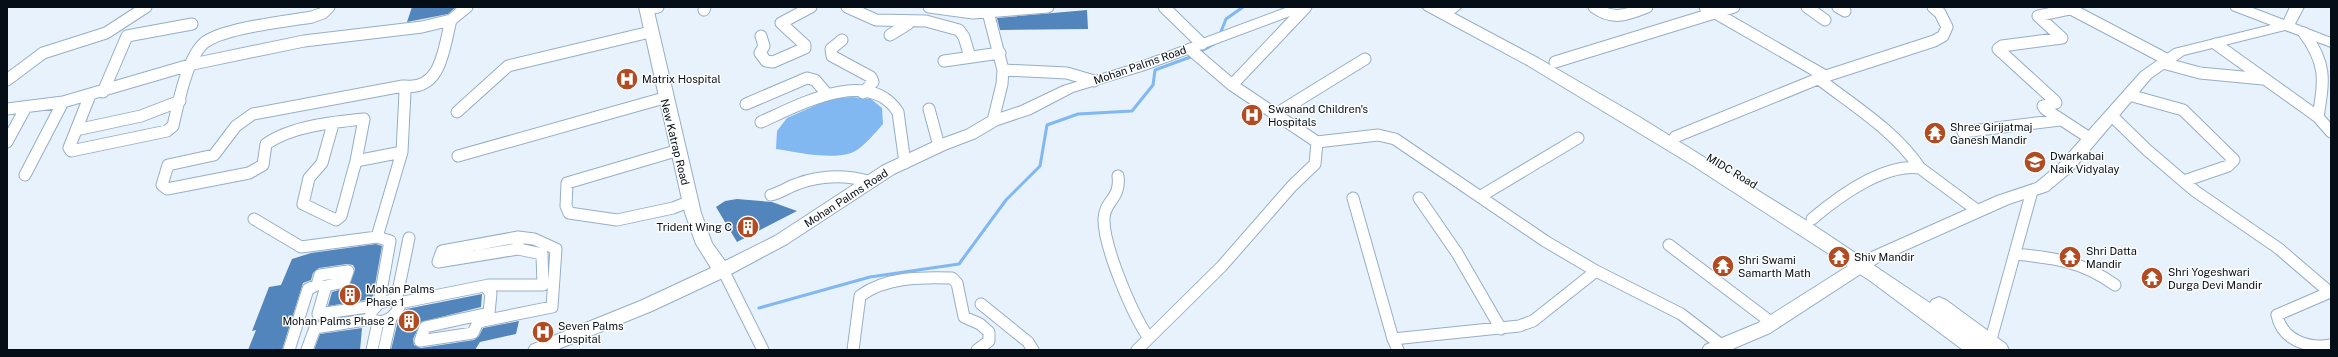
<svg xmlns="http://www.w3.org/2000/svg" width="2338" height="357" font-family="'Public Sans',sans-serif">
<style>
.water{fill:#81b8f2}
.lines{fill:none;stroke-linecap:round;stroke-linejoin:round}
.stream{stroke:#81b8f2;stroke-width:3}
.building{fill:#5185bc}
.street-casing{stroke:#96aec8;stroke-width:13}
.secondary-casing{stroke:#96aec8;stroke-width:2}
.primary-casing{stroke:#96aec8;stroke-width:2}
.street{stroke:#fff;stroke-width:11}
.secondary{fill:#fff;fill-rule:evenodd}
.primary{fill:#fff;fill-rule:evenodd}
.labels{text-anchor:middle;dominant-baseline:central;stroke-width:3;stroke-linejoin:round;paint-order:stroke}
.street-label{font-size:11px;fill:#050d16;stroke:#fefefe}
.poi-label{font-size:11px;fill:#050d16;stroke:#fefefe;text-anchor:start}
</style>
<rect width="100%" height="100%" fill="#e7f2fd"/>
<path class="water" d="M852,97L871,99L882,108L883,124C875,133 867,143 857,150C839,162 796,152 776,149L777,131L787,118L830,99Z"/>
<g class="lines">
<path class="stream" d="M1220,34L1226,19L1243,7
M1198,53L1214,44
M759,308L870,277L959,264L1006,200L1040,166L1047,125L1078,114L1132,111L1153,85L1155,70L1193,56"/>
</g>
<path class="building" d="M412,7H456L448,14L407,22Z
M1087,10L1088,29L1000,30L997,18Z
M737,199L772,202L797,211L737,242L716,207L725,201Z
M376,244L382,246L373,296L366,300L328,306L332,292L349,287L355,269L353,265L347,264L319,268L313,273L311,280L303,283L282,350H248L256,330L252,331L269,287L281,285L292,259L311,253Z
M482,294L481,307L421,322L413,339L414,345L421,348L474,340L479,336L483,328L519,321L516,334L480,342L475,350H391L398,321L406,309Z
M362,328L360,350H314L320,334Z"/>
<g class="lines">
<g class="street-casing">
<path id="street" d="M847,7L876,20L926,21L959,30L964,37L970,57
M929,7L973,13L1048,7
M1164,7L1202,44
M1306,7L1232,85L1317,142L1378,135L1395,139L1545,241L1596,271L1681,314L1728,350
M1594,7C1613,21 1627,15 1647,7
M1807,7L1825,20
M1838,7L1845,11
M2067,7L2168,60
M646,9L658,7
M2070,9L2038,16L2062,38L2002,46L1998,49L2055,101L2056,103L2043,106L2045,109L2091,139
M704,10L705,7
M988,12L1003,70L1002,84L993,121
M2304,33C2327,64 2324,80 2318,117L2331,132
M890,35L908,24
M761,36L764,46L760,53L766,61L773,62L805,48V45L781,23L811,7
M842,40L831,49L832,56L871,77L873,82L863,93
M2216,44L2318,117
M1190,49L1232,85
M944,61L1000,53
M1555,62L1734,7
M2163,63L2200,73L2263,79
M1003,70L1067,73L1094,81
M1823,77L1934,41L1943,36L1947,27L1940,13L1933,7
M1819,79C1854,106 1895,131 1920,168
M7,80L43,53L106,33L146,7
M405,86C442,91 444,46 451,20
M103,92L127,36L192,24
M90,95L69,148L71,151L167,131L173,126C178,104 187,58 204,43C222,28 288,21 312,17L323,13L329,7
M2129,95L2183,110L2234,160L2228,166L2184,181
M746,104L807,78L815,80L827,94
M7,109L63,102L193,64L304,41L422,27L451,20L467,7
M929,109L939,146
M457,112L508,66L650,32
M1276,114L1365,59
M2112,116L2147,150L2195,191L2278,248L2327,290L2328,293L2277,315C2282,340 2308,349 2331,345
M761,122C797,106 868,66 898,112L905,163
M333,124L322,163L309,178L303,204L336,220L341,216L356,161L364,119C333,122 292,126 266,144L263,165L249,173L167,189L162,185L168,165L214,155L236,126L253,114L403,86L405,92L402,152L377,237
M76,130L141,116L180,101
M1963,132L2060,120
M1675,137L1825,76L1705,7
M7,142L26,107
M679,150L567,183L566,206L569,213L617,220L673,208L688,202
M458,156L664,98
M356,161L402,152
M25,175L63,102
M1118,176C1121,199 1105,200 1104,218C1103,246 1132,313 1148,337
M771,195C780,193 788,187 797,184C821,175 847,175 871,182
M1481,196L1578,138
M1353,198L1393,339
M1419,198L1457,253L1501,329
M254,219L301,247L377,237L390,241L379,303
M1812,219C1838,197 1884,163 1920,168L1978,211
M518,237L442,251L438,262L518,249
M518,237L534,239L556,249L552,307L478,322L473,333L420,341L425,327L489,313L491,293L488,290L489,285H543L542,254L518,249Z
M1669,245L1772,323
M2015,254C2054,258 2082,261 2115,285
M723,270L763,350
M393,300L400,305C395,317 384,326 371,319V312L379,303Z
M396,301L409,238
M399,303L489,285
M981,304L1028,342L1033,350
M1990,343L2032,191
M289,350L308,289L317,285L320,275L348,271L344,282L326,286L318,314L375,306
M307,350L315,328L371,319
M372,350L378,322
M384,350L391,318
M853,350L860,296C885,277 921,277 952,278L957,283L964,317L980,324L989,332V341L977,350
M1137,350L1222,266L1292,186L1315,164L1317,142
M1398,350L1393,339L1519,326L1533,321L1596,271"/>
</g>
<g class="secondary-casing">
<path id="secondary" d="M639,7H653L701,213L712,243L725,261L775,236L882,166L933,142L966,130L988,117L1021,106L1063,86L1135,64L1288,7H1308L1306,10L1145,70L1073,92L1031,114L998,125L976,138L945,150L894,174L787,244L729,275L652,311L556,350H528L531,345L640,301L711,268L696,244L685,213Z
M1446,7H1462L1450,17H1440L1438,14Z
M2230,7H2250L2284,20L2290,7H2304L2295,24L2331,38V47L2285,30L2184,55L2151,78L2072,171L2048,191L2009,204L1879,262L1770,333L1730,350H1702L1705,345L1758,323L1867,254L1997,196L2036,183L2060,163L2141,72L2174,49L2271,25L2232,10Z"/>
</g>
<g class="primary-casing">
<path id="primary" d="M1422,7H1442L1538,58L1638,116L1812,224L1930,303L1932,300L1939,297L1946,300L2006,344L2009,350H1963L1869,280L1692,165L1527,65L1425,10Z"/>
</g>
<use href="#street" class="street"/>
<use href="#secondary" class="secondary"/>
<use href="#primary" class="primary"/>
</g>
<defs>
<g id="hospital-disc" transform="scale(1.15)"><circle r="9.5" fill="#b14b22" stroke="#fefefe"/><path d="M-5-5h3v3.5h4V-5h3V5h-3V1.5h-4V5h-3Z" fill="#fff"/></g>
<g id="temple-disc" transform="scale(1.15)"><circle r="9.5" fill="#b14b22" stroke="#fefefe"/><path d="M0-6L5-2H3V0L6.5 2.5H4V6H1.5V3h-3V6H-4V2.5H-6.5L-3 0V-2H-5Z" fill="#fff"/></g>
<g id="school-disc" transform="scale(1.15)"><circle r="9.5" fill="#b14b22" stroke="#fefefe"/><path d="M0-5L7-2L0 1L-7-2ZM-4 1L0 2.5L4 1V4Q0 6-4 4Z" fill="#fff"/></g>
<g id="building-disc" transform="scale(1.15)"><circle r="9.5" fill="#b14b22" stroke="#fefefe"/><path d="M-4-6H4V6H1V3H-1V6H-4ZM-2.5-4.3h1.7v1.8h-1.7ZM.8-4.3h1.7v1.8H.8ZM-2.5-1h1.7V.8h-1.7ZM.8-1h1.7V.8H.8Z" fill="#fff"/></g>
</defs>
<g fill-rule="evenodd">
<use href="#hospital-disc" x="627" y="79"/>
<use href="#hospital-disc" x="1252" y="115"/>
<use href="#temple-disc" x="1935" y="133"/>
<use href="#school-disc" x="2035" y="162"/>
<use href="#building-disc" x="748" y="227"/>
<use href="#temple-disc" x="1839" y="257"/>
<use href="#temple-disc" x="2070" y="257"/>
<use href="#temple-disc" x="1723" y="266"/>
<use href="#temple-disc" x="2152" y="278"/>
<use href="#building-disc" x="350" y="295"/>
<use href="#building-disc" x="409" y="321"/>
<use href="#hospital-disc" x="543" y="332"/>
</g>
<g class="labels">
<g class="street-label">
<text transform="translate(1140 65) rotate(-19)">Mohan Palms Road</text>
<text transform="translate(675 142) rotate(76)">New Katrap Road</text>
<text transform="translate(1732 171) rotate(31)">MIDC Road</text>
<text transform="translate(846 198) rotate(-33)">Mohan Palms Road</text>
</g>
<g class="poi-label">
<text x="642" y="79">Matrix Hospital</text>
<text x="1268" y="109">Swanand Children's<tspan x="1268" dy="13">Hospitals</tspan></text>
<text x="1950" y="127">Shree Girijatmaj<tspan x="1950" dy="13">Ganesh Mandir</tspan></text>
<text x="2050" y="156">Dwarkabai<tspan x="2050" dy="13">Naik Vidyalay</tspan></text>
<text x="732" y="227" text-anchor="end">Trident Wing C</text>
<text x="2086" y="251">Shri Datta<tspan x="2086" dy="13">Mandir</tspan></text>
<text x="1854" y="257">Shiv Mandir</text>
<text x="1738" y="260">Shri Swami<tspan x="1738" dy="13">Samarth Math</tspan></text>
<text x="2168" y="272">Shri Yogeshwari<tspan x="2168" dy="13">Durga Devi Mandir</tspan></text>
<text x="366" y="289">Mohan Palms<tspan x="366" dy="13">Phase 1</tspan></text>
<text x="394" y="321" text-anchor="end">Mohan Palms Phase 2</text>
<text x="558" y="326">Seven Palms<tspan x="558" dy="13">Hospital</tspan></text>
</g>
</g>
<rect width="2338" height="357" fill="none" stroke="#050d16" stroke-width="16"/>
</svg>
